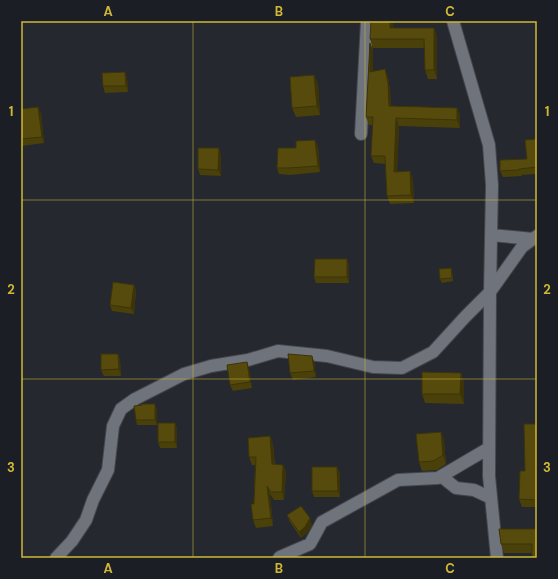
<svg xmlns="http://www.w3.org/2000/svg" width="558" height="579" font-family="'DM Sans',sans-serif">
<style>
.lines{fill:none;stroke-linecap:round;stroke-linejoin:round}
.minor-casing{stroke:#44464c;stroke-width:14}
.minor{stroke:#6f737b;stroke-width:12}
.wall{fill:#4a400a}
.shaded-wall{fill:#3c3408}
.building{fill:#564b0c;stroke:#3c3408}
.grid{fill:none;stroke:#cfb837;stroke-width:1;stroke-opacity:0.55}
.neatline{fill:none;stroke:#cfb837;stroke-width:1.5}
.grid-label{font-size:13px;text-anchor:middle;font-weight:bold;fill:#cfb837}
</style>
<rect width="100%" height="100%" fill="#25282f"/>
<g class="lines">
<g class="minor-casing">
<path id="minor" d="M453,21L489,145L492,185L490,292L489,476L497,558
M361,134L367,21
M491,235L533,239
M441,476L456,488L474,490L491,498
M56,558L72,541L86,520L93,500L108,470L113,426L121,409L135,399L184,374L211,366L248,360L278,351L327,356L373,367L402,368L433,352L465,317L490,292L522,247L537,236
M279,558L280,557L310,544L322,522L398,480L438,478L489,448"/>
</g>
<use href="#minor" class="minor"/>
</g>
<path class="wall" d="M393,28H434L437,37V79H428L425,70V48H373L370,39Z
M370,43L373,50V71L385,69L388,77L390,91L391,106L457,108L460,116V128L399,126L397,171L413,179L414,203L390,204L387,196L386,164L374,163L371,156L373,125H369L366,117Z
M125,72L127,79L128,92L105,93L103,86Z
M314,75L318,84L320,115L296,117L292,108Z
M21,109L41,113L44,143L22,146L21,144Z
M537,139V174L521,175L522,176L503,177L500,171L527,159Z
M318,146L320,172L290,175L279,174L277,168L296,148Z
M221,155V176L200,175L198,169Z
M349,265V283H316L314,277Z
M451,268L452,271L453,281L442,283L440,279Z
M134,285L136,291L134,314L112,311L110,305Z
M118,354L120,360L121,376H104L101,370Z
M312,356L314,362L316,377L293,380L290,373Z
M247,362L249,368L252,388L233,391L230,385Z
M461,373L464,383V404L425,403L422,394Z
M142,405L157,409V425H137L136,420Z
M175,423L177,429V448H160L158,442Z
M537,424V507H522L519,499L525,471Z
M441,432L444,441L446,464L437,470L422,471L419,462Z
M270,436L273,444L275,464L283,465L286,472L284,500H274L270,494L273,526L256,528L253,520L255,465H252L249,457Z
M340,473V497H314L312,491Z
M287,515L312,525L307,533L301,538L290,522Z
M537,529L532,553H504L501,544Z"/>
<path class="shaded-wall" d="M390,21H393L394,37L390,28Z
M434,28L437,37V79L434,70Z
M370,43L373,50V80L370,72Z
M385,69L388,77L390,91L392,114L389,106Z
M125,72L127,79L128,92L126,86Z
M314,75L318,84L320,115L317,106Z
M38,107L41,113L44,143L42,137Z
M457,108L460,116V128L457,120Z
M396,118L399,126L397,179L394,172Z
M315,140L318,146L320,172L318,166Z
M219,148L221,155V176L218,170Z
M410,171L413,179L414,203L411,195Z
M347,259L349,265V283L347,277Z
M134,285L136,291L134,314L131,308Z
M118,354L120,360L121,376L119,369Z
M312,356L314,362L316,377L314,371Z
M247,362L249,368L252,388L250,382Z
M461,373L464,383V404L460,394Z
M155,404L157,409V425L155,420Z
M175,423L177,429V448L175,442Z
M441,432L444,441L446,464L443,455Z
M270,436L273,444L275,472L272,464Z
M283,465L286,472L284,500L282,492Z
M337,467L340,473V497L338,491Z
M267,486L270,494L273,526L271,518Z
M310,518L312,525L307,533L301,538L299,532Z"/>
<path class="building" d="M371,21H390V28H434V70H425L424,39H370Z
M370,43V72L385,69L388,83L389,106L457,108V120L396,118L394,172L410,171L411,195L387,196L385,156H371L373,117H366Z
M125,72L126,86H103L102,73Z
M314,75L317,106L292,108L290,77Z
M38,107L42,137L21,139V109Z
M537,139V167L519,169V170L500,171V160L527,159L525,140Z
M315,140L318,166L288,168H277L278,148H296V141Z
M198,148H219L218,170L198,169Z
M315,259H347V277H314Z
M451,268L452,278L440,279L439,269Z
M113,282L134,285L131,308L110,305Z
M101,354H118L119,369L101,370Z
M288,354L312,356L314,371L290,373Z
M247,362L250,382L230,385L227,365Z
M422,372L461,373L460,394H422Z
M142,404H155V420H136L134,406L142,405Z
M158,423H175V442H158Z
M524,424H537V500L519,499L520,471H525Z
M441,432L443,455L433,461L419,462L416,434Z
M270,436L272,464L283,465L282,492H271L267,486L271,518L253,520L251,504H254L256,457H249L248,438Z
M312,467H337L338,491H312Z
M301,506L310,518L305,527L299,532L287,515Z
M499,529H537V558H532V544H501Z"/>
<path class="grid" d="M193,21V558M365,21V558M21,200H537M21,379H537"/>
<rect width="558" height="579" fill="none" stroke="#1b1e25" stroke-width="44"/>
<rect x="22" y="22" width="514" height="535" class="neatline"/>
<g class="grid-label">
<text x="108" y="16">A</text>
<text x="279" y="16">B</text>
<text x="450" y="16">C</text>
<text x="11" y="116">1</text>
<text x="547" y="116">1</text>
<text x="11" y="294">2</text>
<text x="547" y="294">2</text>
<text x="11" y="472">3</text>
<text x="547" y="472">3</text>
<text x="108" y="573">A</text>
<text x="279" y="573">B</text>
<text x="450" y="573">C</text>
</g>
</svg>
